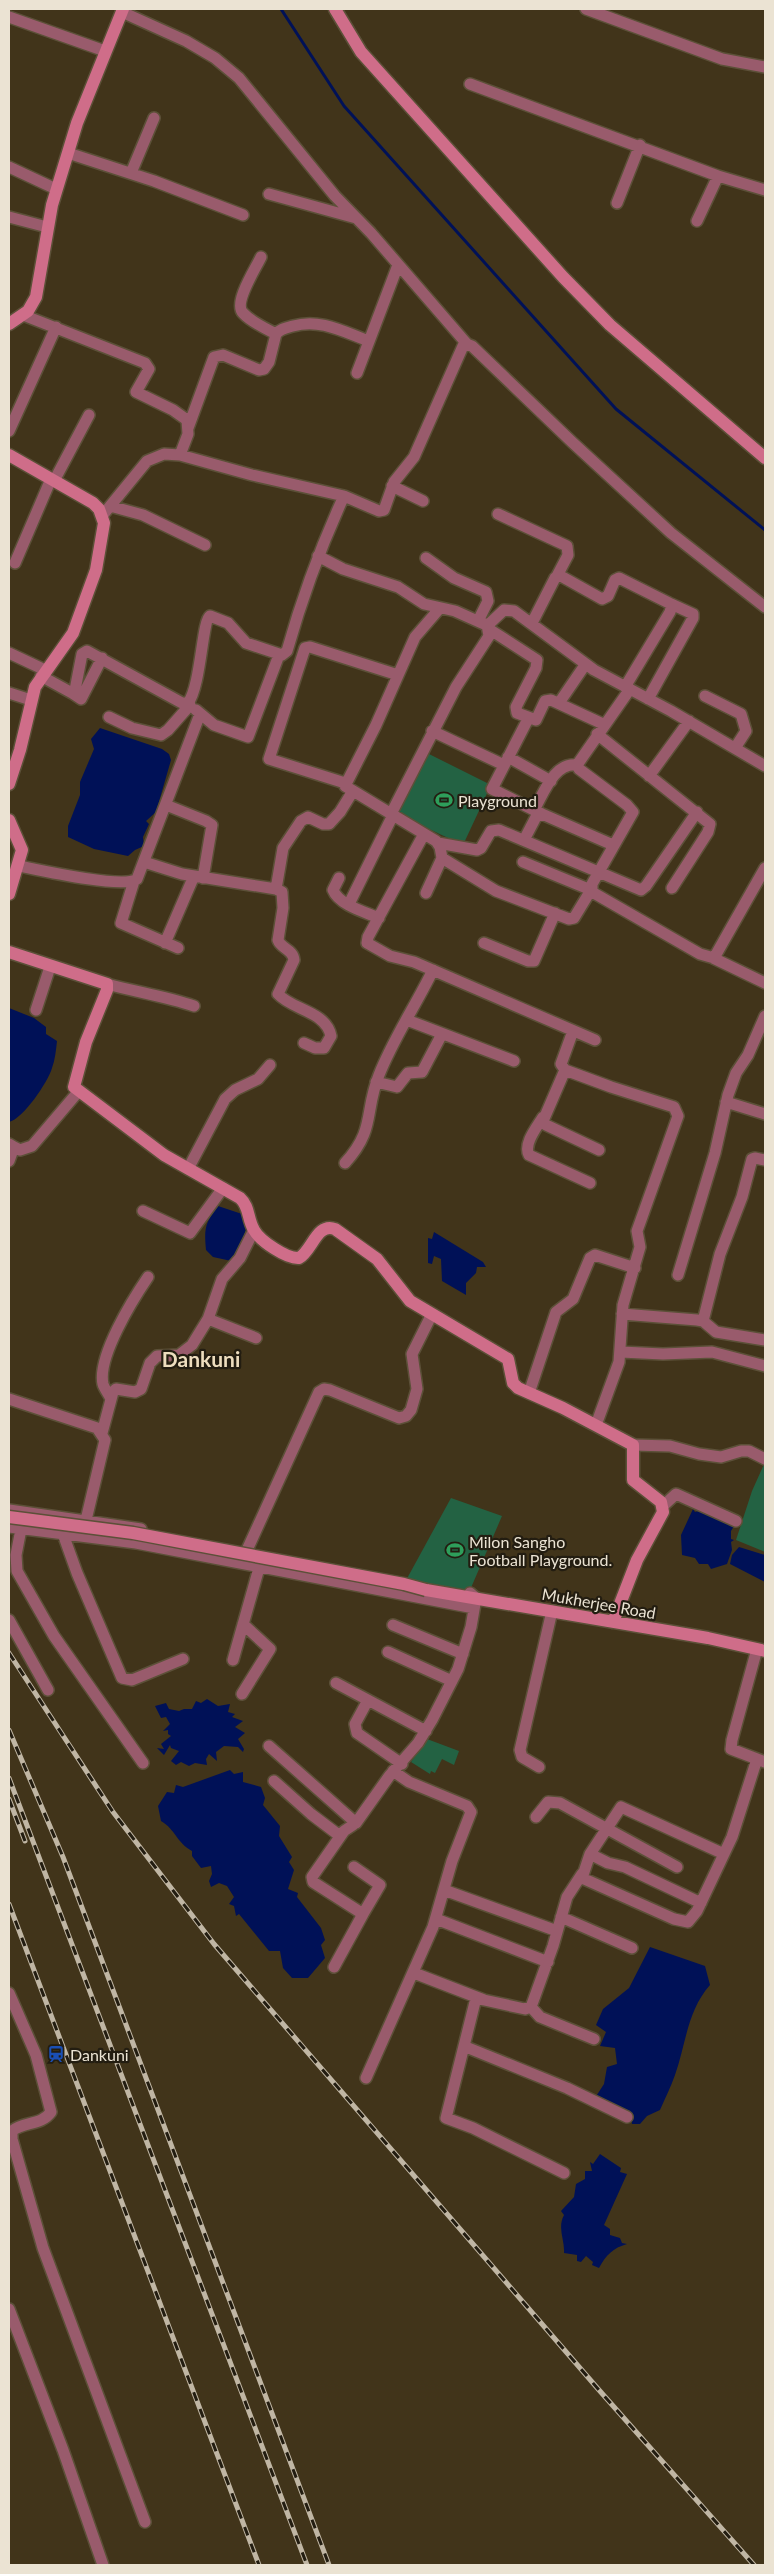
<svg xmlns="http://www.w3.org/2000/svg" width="774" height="2574" font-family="Lato,sans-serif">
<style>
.green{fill:#236243}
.water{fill:#001157}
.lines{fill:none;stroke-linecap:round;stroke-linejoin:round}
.stream{stroke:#001157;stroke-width:3}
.street-casing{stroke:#5c5038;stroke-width:14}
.secondary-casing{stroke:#5c5038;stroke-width:15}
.street{stroke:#995b6c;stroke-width:11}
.secondary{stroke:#cf6d89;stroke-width:12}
.rail-casing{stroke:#c0b6a4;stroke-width:5}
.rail{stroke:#231d11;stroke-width:3;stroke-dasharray:9;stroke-linecap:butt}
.secondary-bridge-casing{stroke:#5c5038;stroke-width:15;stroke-linecap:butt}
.secondary-bridge{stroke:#cf6d89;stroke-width:12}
.labels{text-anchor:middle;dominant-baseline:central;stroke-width:4.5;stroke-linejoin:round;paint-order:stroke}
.poi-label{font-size:16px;fill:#ebe3d3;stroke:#231d11;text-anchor:start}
.street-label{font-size:16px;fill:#ebe3d3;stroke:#231d11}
.district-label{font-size:21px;font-weight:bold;fill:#edddbe;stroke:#231d11}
</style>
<rect width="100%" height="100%" fill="#41341a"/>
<path class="green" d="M427,753L491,785L463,845L397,814Z
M765,1462V1552L736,1540L752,1491Z
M451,1498L502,1516L467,1597L404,1584Z
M427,1739L459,1751L454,1765L442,1759L435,1773L431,1771L430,1774L411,1762Z"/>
<path class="water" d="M100,728L162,749L169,754L171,760L156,812L146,821L149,824L143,837L144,846L135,850L128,856L94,849L68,837V826L80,795V782L94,749L91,739Z
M9,1008L34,1018L46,1027V1034L57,1041C56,1050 55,1060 52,1068C48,1082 23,1119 9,1122Z
M218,1206L245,1215L246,1229L236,1262L213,1257L206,1250C204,1228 205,1223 218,1206Z
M434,1232L483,1262L486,1267H477L476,1273L466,1283V1295L442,1281L441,1259L434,1256L432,1264L428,1263V1238L432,1239Z
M693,1509L695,1512L699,1511L734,1526L731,1531V1539L734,1540L731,1542L732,1550L727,1564L711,1569L708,1564H699L695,1558L682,1555L681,1535Z
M739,1547L765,1555V1582L730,1564L732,1555Z
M207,1699L218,1706L230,1704L228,1712L235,1714L232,1717L243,1721L235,1727L245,1733L238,1739L244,1749L243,1752L238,1747L224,1746L216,1752L217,1761L209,1754L206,1759L207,1765L195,1763L189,1766L181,1762L176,1765L171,1761L179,1751L171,1748L170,1745L164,1755L157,1748L164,1749L161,1744L171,1736L168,1734V1730L163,1731L170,1724L166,1717L161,1718L155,1706L166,1703L169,1709L179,1711L184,1709H192L196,1701L201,1703Z
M230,1770L234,1774L243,1772V1782L261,1787L265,1798L263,1805L280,1826L279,1836L292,1857L289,1862L294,1870L288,1889L298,1893L297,1897L321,1928L325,1940L321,1945L325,1958L308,1978H292L283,1968L280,1951H269L239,1914L236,1916L234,1906L229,1904L234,1897L227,1886L219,1883L211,1887L209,1881L212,1874L211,1866L201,1868L192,1856V1851C176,1842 176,1830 161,1821L158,1806L167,1792L174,1793L176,1785L183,1787Z
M650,1947L705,1966L710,1985C687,2011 686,2044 675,2075C671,2087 665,2098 660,2110L647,2116L640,2124H632L631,2117L593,2101L604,2084L607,2067L617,2064L615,2048L600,2046L606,2032L596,2025L603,2009L629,1988Z
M600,2154L621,2168L620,2172L627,2174L604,2225L610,2229V2235L620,2238L622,2243L627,2244C613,2248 606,2255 599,2268L592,2265L593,2262L586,2256L581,2262L577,2261V2255L564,2253C565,2240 557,2228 564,2215L561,2211L574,2197L576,2184L585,2179V2171H592L590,2162L593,2164Z"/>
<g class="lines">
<path class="stream" d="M281,9L344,106L616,409L765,530"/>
<g class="street-casing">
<path id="street" d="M586,9L722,59L765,67
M122,12L186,41L215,58L239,78L335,196L371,233L467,344
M9,17L105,51
M470,84L718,176L765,190
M68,153L154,181L243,215
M9,167L56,189
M131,173L154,118
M269,194L356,218
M617,203L640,145
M9,217L47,227
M697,221L718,176
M261,257C256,268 233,303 243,313C251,322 265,328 276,334
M23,315L145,363L149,369L136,392L173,410L187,420L188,434L180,455
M357,373L398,265
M188,428L214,357L223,355L259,370L264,369L269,362L276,334C280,329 286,328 293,326C320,318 344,332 369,341
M9,431L56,327
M54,481L89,415
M392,486L423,501
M110,506L143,515L205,545
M498,514L567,546L568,555L557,576
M102,516L147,461L164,454L180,455L252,475L344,496L379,511L384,510L394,482L414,457L463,346L467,344L472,346L572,442L671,533L765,607
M318,556L343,569L398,587L424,604L455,611L484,624H489L504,610L514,611L594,670L671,711L765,766
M426,558L454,578L486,592L488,601L478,621
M15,563L51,479
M440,608L415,637L376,725L345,786L436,841L440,847L442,858L496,891L569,919L574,918L591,890L523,862
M532,623L555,578L559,575L602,599L608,596L615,580L619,578L669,603L671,608L670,612L625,687
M489,629L537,660L536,668L516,707L517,713L536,720L545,701L551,700L603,724
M9,653L45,670
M41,676L72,693L75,690L82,654L87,651L182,703H188C201,686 202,621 210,616L228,623L246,643L282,655L287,651C302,598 321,546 344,496
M630,689L577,765L579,769L627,805L633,812L592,884V892L700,954L714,958L765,868
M9,693L31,700
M72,693L81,699L102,658
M705,696L741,714L746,731L735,748
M648,699L693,618V614L669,603
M559,703L585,665
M196,710L214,725L248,737L279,655
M109,717L132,728L161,735L168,730L190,705
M528,719L492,789L542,814
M432,731L504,765
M597,734L710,824L708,832L672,888
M508,757L551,781
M649,776L689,721
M345,783L269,759L305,648L310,647L398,675
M166,805L206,821L212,825L203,878
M534,810C544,793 554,762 577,765
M391,814L456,687L489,636L487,625
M424,834L368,937L367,943L390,956L414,962L595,1040
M524,840L536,817L542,814L613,845
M438,843L477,850L481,848L491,831L499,830L641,890L646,886L697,812
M144,862L182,874L276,889L282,892L283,908L278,940C281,949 293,949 294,960L278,994C292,1010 326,1011 331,1036L324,1048H315L304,1043
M19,866C39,870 123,889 137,879L200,714
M339,878L333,890C339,905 365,912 379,918
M134,881L121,923L178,948
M276,889L283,848L301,821L308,817L323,824H329L340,812L353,791
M426,893L442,858
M349,904L393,815
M165,943L194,876
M484,943L528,961H534L555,913
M713,958L765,983
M107,984C136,992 165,996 194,1006
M36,1010L50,967
M407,1020L514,1061
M573,1031L561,1064L565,1070L611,1087L674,1107L678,1116L637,1231L640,1247L623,1305L619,1362L596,1425
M565,1070L543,1121L546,1125L599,1150
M376,1082L397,1087L408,1073L422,1072L442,1034
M726,1102L765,1114
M543,1117C537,1127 523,1144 529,1155L590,1183
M9,1144L14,1147L9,1161
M14,1147L20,1150L32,1146L78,1092
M345,1163C376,1129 364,1112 379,1075C393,1039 416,1005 433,970
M188,1169L225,1099L235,1090L258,1079L270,1065
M143,1211L190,1233L223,1188
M678,1275L715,1153L728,1095L736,1073L748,1055L765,1016
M622,1314L697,1320L703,1321L716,1332L765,1340
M208,1319L256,1338
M703,1321L720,1254L742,1197L752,1159L755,1158L765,1160
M621,1352L663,1354L712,1352L765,1366
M529,1393L556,1312L573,1299L590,1258L595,1255L635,1268
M110,1397C108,1393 104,1388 103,1384C97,1357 133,1299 148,1277
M9,1399L97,1428L105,1440L86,1520
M102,1433L113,1392L116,1389L135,1392L141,1389L150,1363L157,1356L179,1355L192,1345L208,1319L222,1279L240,1258L254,1230
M633,1445L670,1446L699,1454L721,1457L741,1451H749L765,1459
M663,1506L676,1494L736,1521
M9,1510L141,1529
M22,1524L16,1555L17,1571L54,1636L143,1763
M9,1527L136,1543L474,1608
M63,1534L77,1573L122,1678L132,1680L183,1659
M247,1550L319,1392L324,1389L330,1390L399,1418L406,1416L411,1410L417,1389L412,1354L432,1314
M9,1620L48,1690
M393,1625L463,1654
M757,1649L732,1740L731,1749L765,1762
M388,1652L452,1681
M233,1660L259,1568
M336,1683L426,1731
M242,1694L270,1649L243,1624
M368,1700L355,1724L357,1733L402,1764
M269,1746L356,1823
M539,1767L522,1757L520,1750L552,1611
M274,1781L311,1814L340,1836
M536,1817L548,1802L560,1803L677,1867
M590,1854L608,1863L625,1867L701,1903
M724,1854L621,1807L590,1854L582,1878L674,1919L688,1922L697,1911L732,1837L757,1759
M354,1867L380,1885L363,1914
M444,1890L557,1931
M561,1917L632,1948
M436,1919L548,1962
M334,1967L363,1914L313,1882L312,1877L344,1831L356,1823L390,1775L418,1743L432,1720L458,1669L471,1627L476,1598L470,1593
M414,1973L484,2000L525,2009L531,2007L553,1946L567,1897L582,1874
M9,1993L36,2055L51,2112C41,2126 24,2121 12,2131V2139L43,2248L145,2522
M476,1998L446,2118L473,2128L564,2173
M531,2007L540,2017L594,2039
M466,2047L567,2088L627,2117
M366,2078L433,1927L452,1861L471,1812L467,1806L409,1782L393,1771
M9,2309L63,2450L103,2565"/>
</g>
<g class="secondary-casing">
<path id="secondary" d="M335,9L361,52L563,277L610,325L765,458
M9,324L28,311L36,297L52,205L77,123L123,9
M9,455L93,503L99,509L104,523L96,570L73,633L35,687L20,750L9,784
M9,820L22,850L9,894
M9,952L107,984V990L86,1042L74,1087L164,1155L240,1198C250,1207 247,1218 254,1230C260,1241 287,1259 299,1258C312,1251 317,1222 335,1229L377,1259L410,1301L508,1359L513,1383L518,1388L563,1408L633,1445V1480L661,1502L663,1512L637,1560L613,1622
M426,1590L708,1638L765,1651"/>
</g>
<use href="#street" class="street"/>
<use href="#secondary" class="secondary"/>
<g class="rail-casing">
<path id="rail" d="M9,1653L113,1812L214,1944L599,2390L754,2565
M9,1730L63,1857L329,2565
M9,1778L307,2565
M9,1799L25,1841
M9,1904L259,2565"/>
</g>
<use href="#rail" class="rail"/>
<g class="secondary-bridge-casing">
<path id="secondary-bridge" d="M9,1517L133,1533L404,1584L426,1590"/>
</g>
<use href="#secondary-bridge" class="secondary-bridge"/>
</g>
<defs>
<g id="stadium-bare" transform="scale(1.35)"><path d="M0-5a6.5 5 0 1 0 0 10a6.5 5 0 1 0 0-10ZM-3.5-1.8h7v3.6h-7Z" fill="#2e9e5b" stroke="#231d11" stroke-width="2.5" paint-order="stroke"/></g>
<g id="station-bare" transform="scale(1.35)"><path d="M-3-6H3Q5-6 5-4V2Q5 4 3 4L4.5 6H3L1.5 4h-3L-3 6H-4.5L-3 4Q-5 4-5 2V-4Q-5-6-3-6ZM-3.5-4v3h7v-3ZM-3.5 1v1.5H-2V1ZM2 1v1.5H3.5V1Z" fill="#1a4fb4" stroke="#231d11" stroke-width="2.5" paint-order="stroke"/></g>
</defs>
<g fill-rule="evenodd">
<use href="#stadium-bare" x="444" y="800"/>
<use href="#stadium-bare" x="455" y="1550"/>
<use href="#station-bare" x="56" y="2054"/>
</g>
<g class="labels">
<g class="poi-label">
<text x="458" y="800">Playground</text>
<text x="469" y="1541">Milon Sangho<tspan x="469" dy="18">Football Playground.</tspan></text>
<text x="70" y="2054">Dankuni</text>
</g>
<g class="street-label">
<text transform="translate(599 1603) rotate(10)">Mukherjee Road</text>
</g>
<g class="district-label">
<text x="201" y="1358">Dankuni</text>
</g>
</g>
<rect width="774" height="2574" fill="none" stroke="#ebe3d3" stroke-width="20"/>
</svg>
